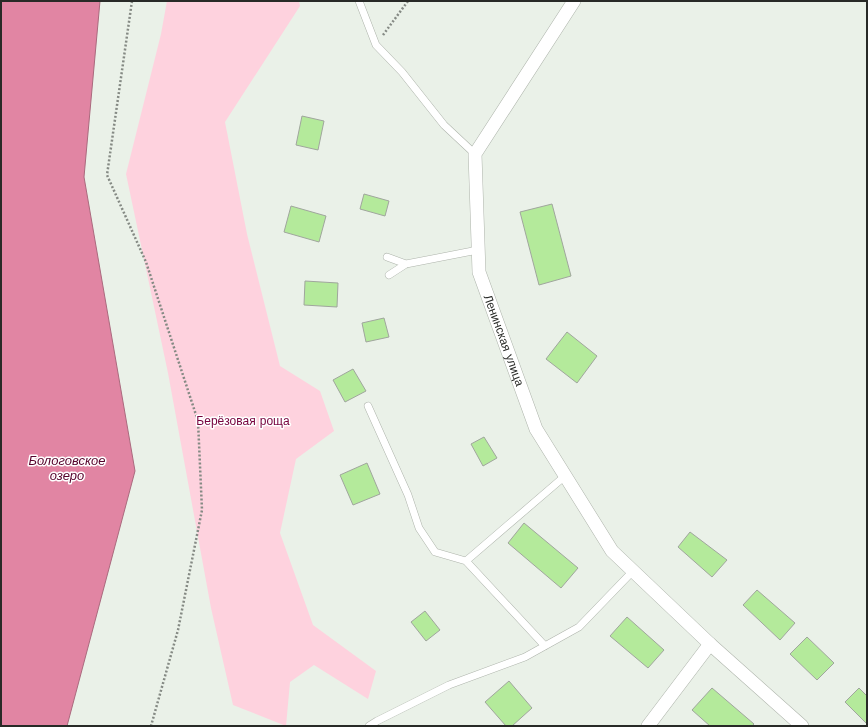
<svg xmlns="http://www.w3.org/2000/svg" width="868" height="727" font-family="'Work Sans',sans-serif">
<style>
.green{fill:#fed2de}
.water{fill:#e185a3;stroke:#aa6a7e}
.building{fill:#b4ea9b;stroke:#a0a69d}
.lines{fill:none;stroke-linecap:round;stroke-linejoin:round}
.lane-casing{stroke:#aeb4ab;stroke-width:8}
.street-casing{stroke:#aeb4ab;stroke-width:14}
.path{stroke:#858a84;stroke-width:2.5;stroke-dasharray:2 2;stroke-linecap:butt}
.lane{stroke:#fff;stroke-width:7}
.street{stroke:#fff;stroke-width:13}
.labels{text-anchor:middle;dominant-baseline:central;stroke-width:3;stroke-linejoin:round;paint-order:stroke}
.street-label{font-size:12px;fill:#282a27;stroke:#fff}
.park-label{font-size:12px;fill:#76033e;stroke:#fff}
.water-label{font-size:13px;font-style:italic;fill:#57032c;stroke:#fff}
</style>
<rect width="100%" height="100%" fill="#eaf1e8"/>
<path class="green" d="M167,1H299L300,6L225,122L247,234L280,366L320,391L334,431L296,459L280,533L313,625L376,671L368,699L314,665L290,682L286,726L233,705L211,608L168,373L126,174L161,34Z"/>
<path class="water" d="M1,1H100L84,177L135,471L67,726H1Z"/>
<path class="building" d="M302,116L324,121L318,150L296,145Z
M364,194L389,201L385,216L360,209Z
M552,204L571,276L539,285L520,212Z
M291,206L326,216L319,242L284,232Z
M305,281L338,283L337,307L304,305Z
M384,318L389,337L366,342L362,323Z
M567,332L597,356L577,383L546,359Z
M353,369L366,391L345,402L333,380Z
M484,437L497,458L483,466L471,444Z
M367,463L380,494L353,505L340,475Z
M524,523L578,568L561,588L508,543Z
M690,532L727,560L712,577L678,547Z
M757,590L795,623L780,640L743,605Z
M425,611L440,630L426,641L411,622Z
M627,617L664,650L648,668L610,636Z
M807,637L834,663L817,680L790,654Z
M509,681L532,708L512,726H506L485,702Z
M712,688L754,724L752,726H710L692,710Z
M859,688L867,696V724L845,702Z"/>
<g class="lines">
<g class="lane-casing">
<path id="lane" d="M359,1L376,45L402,72L444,125L475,154
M387,257L406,264
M389,275L406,264L478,250
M368,406L408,495L419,528L435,552L466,561L565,476
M466,561L545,646
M369,726L377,721L449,685L525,657L579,627L633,571"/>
</g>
<g class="street-casing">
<g id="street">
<path id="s1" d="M574,1L475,154L479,272L536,429L612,551L710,644L802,726"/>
<path d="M648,726L710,644"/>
</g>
</g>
<path class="path" d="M132,1L107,175L146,262L198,421L202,510L178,630L151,726
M383,35L408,1"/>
<use href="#lane" class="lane"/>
<use href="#street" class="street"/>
</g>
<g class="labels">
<g class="street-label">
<text stroke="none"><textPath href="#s1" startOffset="373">Ленинская улица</textPath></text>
</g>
<g class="park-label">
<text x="243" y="421">Берёзовая роща</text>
</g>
<g class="water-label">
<text x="67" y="460">Бологовское<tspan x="67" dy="15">озеро</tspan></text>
</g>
</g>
<rect width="868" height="727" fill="none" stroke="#282a27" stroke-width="4"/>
</svg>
